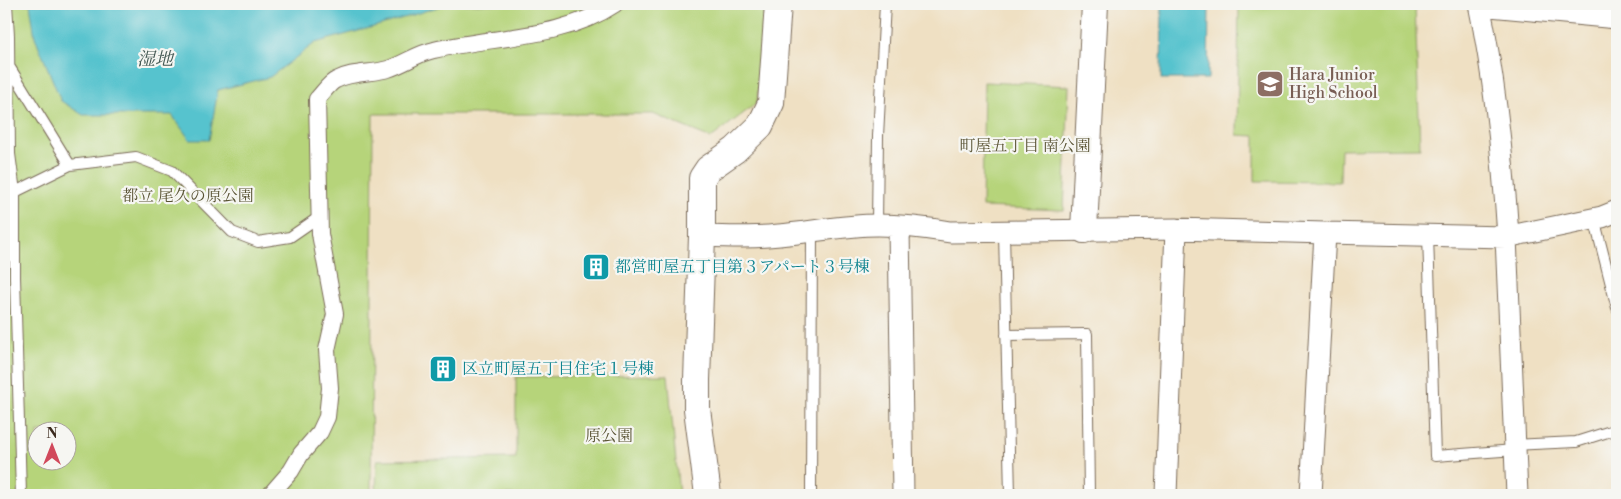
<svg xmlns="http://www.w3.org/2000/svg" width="1621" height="499" font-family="'Libre Bodoni','Noto Serif JP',serif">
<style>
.green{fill:#b6d47a;stroke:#787f4c;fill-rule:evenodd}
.water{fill:#56c3ce;stroke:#487676}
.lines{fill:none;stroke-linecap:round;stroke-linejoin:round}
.service-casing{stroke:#7a6a58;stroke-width:12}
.pedestrian-casing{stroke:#7a6a58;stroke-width:18}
.minor-casing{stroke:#7a6a58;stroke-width:23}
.tertiary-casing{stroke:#7a6a58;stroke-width:28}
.service{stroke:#fff;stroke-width:10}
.pedestrian{stroke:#fff;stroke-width:16}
.minor{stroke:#fff;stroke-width:21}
.tertiary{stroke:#fff;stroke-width:26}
.labels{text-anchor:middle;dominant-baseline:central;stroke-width:4.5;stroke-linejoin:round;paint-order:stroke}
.education-label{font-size:16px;fill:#785e54;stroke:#f6f6f2;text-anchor:start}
.park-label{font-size:16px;fill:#5a5435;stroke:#f6f6f2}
.culture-label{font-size:16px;fill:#0d838f;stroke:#f6f6f2;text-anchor:start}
.water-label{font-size:18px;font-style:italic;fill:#435853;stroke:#f6f6f2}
</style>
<rect width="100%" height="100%" fill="#f6f6f2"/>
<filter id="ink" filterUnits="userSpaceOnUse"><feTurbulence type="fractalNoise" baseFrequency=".02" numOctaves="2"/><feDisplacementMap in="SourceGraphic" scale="10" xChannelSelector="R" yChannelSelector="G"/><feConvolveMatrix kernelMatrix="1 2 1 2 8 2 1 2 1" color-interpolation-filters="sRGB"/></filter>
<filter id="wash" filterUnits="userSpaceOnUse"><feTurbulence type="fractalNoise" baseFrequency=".0096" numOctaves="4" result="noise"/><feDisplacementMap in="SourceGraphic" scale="20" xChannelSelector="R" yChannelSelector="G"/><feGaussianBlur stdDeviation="1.12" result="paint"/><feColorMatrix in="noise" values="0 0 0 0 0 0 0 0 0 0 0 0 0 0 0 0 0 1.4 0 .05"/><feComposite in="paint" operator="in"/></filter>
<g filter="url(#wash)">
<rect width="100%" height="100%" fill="#efe0c3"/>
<path class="green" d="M4,4H765L757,103L711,138L653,114H373L371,493L366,495H4ZM38,432H68V462H38Z
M1239,4H1415L1420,148L1341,149L1340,182L1255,181V136L1237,135Z
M984,82L1069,86L1064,210L982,207Z
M668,375L679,495H376L377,460L516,458V377Z"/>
<path class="water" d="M30,4H447L384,24L315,43L270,77L218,90L209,140H190L172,115H83L61,101L35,37Z
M1162,4H1209L1208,79H1161Z"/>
</g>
<g filter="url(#ink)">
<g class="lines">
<g class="service-casing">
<path id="service" d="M7,4L9,36L10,154L15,192V277L21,495
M9,66L70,165
M15,192L70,165L136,157L172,171L232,232L258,242L290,237L319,217
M1594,218L1617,308
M877,225L878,136L885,4
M1004,232L1010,495
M1428,235L1435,456L1515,450
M1006,335L1087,334L1089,495
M1515,445L1576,442L1617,429
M811,495L812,231"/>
</g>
<g class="pedestrian-casing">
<path id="pedestrian" d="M270,495L291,471L301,454L320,432L327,417L330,388L327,350L335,314L320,234L317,99C323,93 329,83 336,80C352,71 372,74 388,69C404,64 418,53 434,50C494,36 563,39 615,4"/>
</g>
<g class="minor-casing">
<path id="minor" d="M1479,4C1495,80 1503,158 1508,236
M1479,5L1617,18
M899,227L903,495
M702,236C728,237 753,238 779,235C811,232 845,225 878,225C902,225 926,228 950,232L1176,229L1325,233L1506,237L1602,217L1617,211
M1506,237L1517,495
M1166,495L1176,229
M1311,495L1325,233"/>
</g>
<g class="tertiary-casing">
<path id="tertiary" d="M1084,230L1095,4
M708,495L697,409V380L702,236V178L708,169L735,150L760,126L771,103L778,4"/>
</g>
<use href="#service" class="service"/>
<use href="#pedestrian" class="pedestrian"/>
<use href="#minor" class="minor"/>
<use href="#tertiary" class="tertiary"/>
</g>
</g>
<defs>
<g id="school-square" transform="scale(1.4375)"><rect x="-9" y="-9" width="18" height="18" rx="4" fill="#8d6e63" stroke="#f6f6f2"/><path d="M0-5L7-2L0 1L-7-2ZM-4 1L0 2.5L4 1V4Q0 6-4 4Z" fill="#fff"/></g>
<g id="building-square" transform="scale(1.4375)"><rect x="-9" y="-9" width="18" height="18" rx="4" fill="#0f9aa8" stroke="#f6f6f2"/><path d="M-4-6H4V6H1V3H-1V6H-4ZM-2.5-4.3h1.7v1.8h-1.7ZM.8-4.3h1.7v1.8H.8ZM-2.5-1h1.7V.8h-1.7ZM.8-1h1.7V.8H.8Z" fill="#fff"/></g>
</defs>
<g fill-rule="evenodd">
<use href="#school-square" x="1270" y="84"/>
<use href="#building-square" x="596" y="267"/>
<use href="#building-square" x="443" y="369"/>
</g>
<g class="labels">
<g class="education-label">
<text x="1289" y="75">Hara Junior<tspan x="1289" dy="18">High School</tspan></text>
</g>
<g class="park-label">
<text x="1025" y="146">町屋五丁目 南公園</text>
<text x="188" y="196">都立 尾久の原公園</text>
<text x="609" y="436">原公園</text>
</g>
<g class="culture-label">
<text x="615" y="267">都営町屋五丁目第３アパート３号棟</text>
<text x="462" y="369">区立町屋五丁目住宅１号棟</text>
</g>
<g class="water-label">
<text x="155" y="59">湿地</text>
</g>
</g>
<rect width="1621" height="499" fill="none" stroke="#f6f6f2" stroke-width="20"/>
<g transform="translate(52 446)"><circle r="24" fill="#f6f6f2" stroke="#aba49d"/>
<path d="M0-4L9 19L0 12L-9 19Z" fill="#d1495b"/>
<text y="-8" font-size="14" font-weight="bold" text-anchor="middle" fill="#3b2a1e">N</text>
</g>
</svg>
